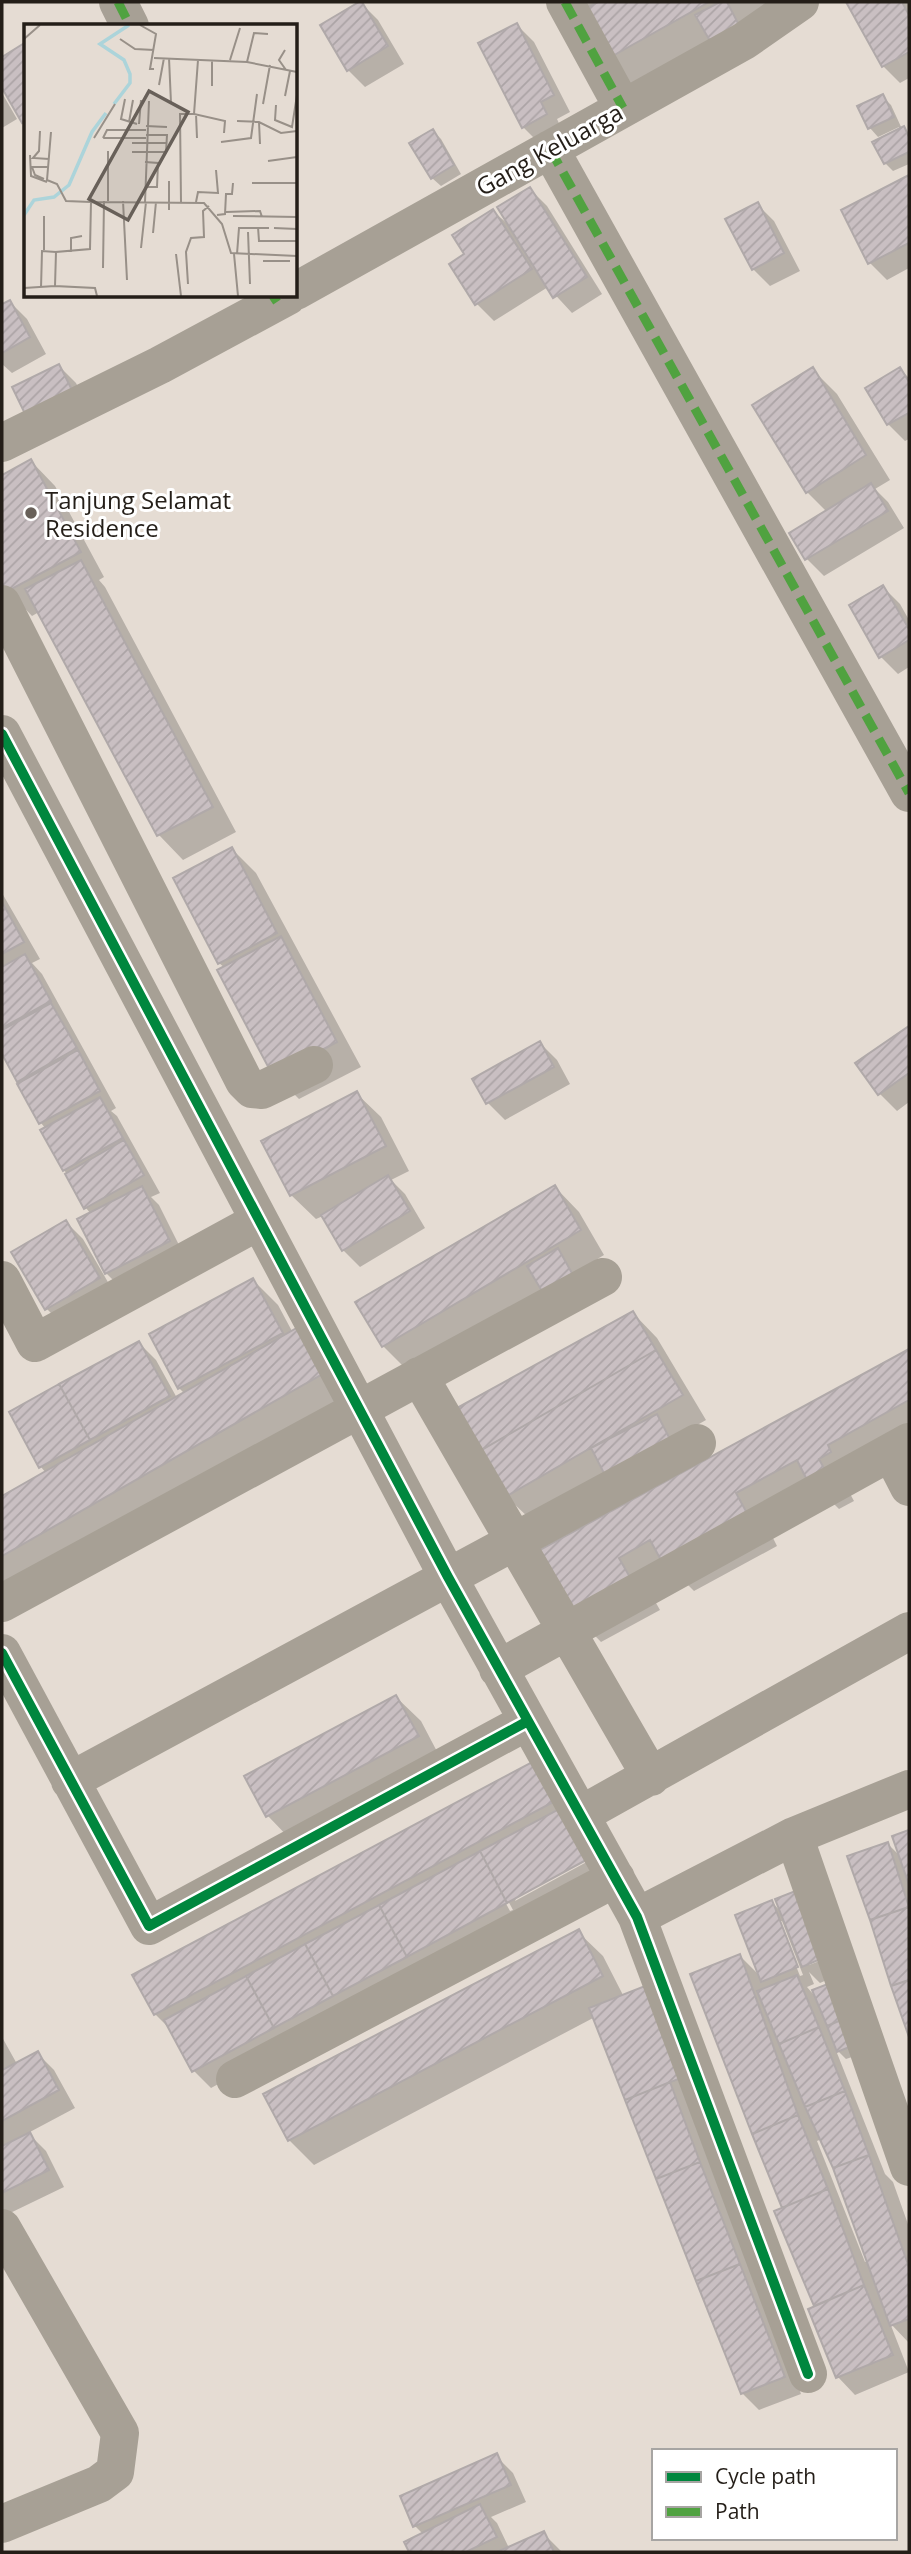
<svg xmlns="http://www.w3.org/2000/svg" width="911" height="2554" font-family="'Open Sans',sans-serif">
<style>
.shadow{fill:#0003;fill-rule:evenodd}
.building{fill:url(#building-hatch);stroke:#b0a9a9;stroke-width:2}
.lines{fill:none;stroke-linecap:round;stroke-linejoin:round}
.minor{stroke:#a7a095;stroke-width:38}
.quiet{stroke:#50a240;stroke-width:9;stroke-dasharray:18 9;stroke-linecap:butt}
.cycleway-casing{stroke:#fff;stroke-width:15}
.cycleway{stroke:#00873e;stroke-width:10}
.poi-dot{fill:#686059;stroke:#fff;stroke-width:2.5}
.labels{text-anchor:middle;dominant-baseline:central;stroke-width:6;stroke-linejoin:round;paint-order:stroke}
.street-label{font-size:24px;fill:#241e18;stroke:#fff}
.poi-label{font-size:24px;fill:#241e18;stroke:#fff;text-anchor:start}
.inset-river{fill:none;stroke:#acd4da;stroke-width:3.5}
.inset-road{fill:none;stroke:#989088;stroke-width:2}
.view{fill:#686059;fill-opacity:0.15;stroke:#686059;stroke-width:3.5}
.inset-edge{fill:none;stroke:#241e18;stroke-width:3.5}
</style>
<defs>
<pattern id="building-hatch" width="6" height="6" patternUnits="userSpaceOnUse" patternTransform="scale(1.75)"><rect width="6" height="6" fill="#c9bfc2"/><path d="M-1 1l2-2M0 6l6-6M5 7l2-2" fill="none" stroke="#aca4a6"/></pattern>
</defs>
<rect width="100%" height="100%" fill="#e5dcd3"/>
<path class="shadow" d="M578,2H790L626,86Z
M848,2H908L909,78L900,83L883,66Z
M361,3L378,20L404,64L365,87L348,70Z
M517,25L534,42L570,112L557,119L563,132L540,144L523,127Z
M26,44V125L2,85V59Z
M2,93L17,119L2,128Z
M882,96L891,105L902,129L909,134V164L893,171L885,163L900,130L899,127L878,137L870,128L860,107Z
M433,131L441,139L461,174L441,186L432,178Z
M909,177V268L887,280L870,263L843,211Z
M530,189L547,206L602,294L572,313L548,287L494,321L477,304L451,264L467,255L493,211L511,227Z
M757,204L774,221L800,271L770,286L753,269Z
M10,302L27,319L46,354L12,373L2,364V306Z
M59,366L76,383L90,411L14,388Z
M812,369L837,394L890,480L875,489L888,502L904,528L824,576L807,559L791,533L827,512L807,492Z
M900,369L909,378V439L905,441L888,424L868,388Z
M31,461L55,486L104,577L99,580L105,587L236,832L183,860L159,835L39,612L32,616L8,591L2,580V477Z
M883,587L900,604L909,620V667L898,674L881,657L851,606Z
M232,849L256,873L361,1067L299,1099L275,1075L225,968L219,963Z
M2,893L40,959L32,963L42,974L116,1108L111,1111L117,1116L160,1193L151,1197L159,1205L186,1259L123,1290L105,1272L91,1214L86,1208L42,1131L46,1129L41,1123L2,1050Z
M909,1028V1102L897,1111L880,1094L858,1064Z
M540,1043L557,1060L570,1084L505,1120L488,1103L475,1079Z
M356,1093L381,1117L409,1171L391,1180L405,1194L425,1228L360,1267L343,1250L323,1216L316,1219L291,1195Z
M555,1187L579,1212L604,1255L408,1371L383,1346Z
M66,1222L83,1239L116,1296L64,1326L47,1309L14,1253Z
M253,1280L278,1305L293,1333L355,1403L2,1603V1498L46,1473L41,1467L139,1343L156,1360L177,1398L185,1394L179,1388Z
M633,1313L657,1338L706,1420L531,1520L506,1496Z
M909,1351V1447L848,1490L854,1501L839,1509L823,1493L766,1524L777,1546L694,1591L676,1573L648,1589L660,1610L601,1642L571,1611L539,1552Z
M396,1697L421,1721L442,1761L292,1841L268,1816L246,1776Z
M566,1792L515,1901L594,1858L604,1877L425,1973L211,2088L194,2071L172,2031L155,2014ZM493,1880H497L513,1910L510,1911Z
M909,1832V2033L850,1857L888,1844L901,1857L894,1837Z
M772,1902L782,1913L809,1965L838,1954L845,1972L820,1983L809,1972L814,1984L807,1987L864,2053L846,2059L835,2048L885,2174L893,2182L909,2227V2343L890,2323L909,2372L855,2395L838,2377L810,2310L816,2307L777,2212L784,2209L740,1956L762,1978ZM778,1921H782L803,1975L800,1976ZM822,2139L835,2167L868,2261L865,2262L817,2141Z
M578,1932L603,1956L624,1997L645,1988L801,2394L759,2410L742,2393L595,2017L314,2165L289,2140Z
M2,2037L17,2064L37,2053L54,2070L75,2108L28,2133L46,2151L64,2187L6,2215L2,2211Z
M496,2456L513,2473L526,2502L491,2517L497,2523L509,2548L543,2533L562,2552H411L407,2543L423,2534L415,2526L402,2497Z"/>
<path class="building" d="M359,2H362L388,46L347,71L320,25Z
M598,2H709L600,63L573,15Z
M720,2H727L739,25L710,41L695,15Z
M846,2H902L909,15V52L882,67Z
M517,23L554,95L541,102L547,114L522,128L478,43Z
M26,42V120L22,123L2,88V57Z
M883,94L894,117L868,129L857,106Z
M904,126L909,137V152L884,164L872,142Z
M433,129L454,165L431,179L409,143Z
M909,175V243L868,264L841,210Z
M530,187L587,277L553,298L497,207Z
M758,202L784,253L752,270L725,219Z
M493,209L532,269L475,305L449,264L464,254L452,235Z
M10,300L30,337L2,353V304Z
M59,364L74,394L27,418L12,387Z
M813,367L866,455L806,493L752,405Z
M900,367L909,382V413L887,425L865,388Z
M31,459L81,552L6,592L2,584V475Z
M871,483L888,511L805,560L789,533Z
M81,560L213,807L157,836L25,589Z
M883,585L909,629V640L879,658L849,605Z
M232,847L277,933L218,964L173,878Z
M2,902L24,942L2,954Z
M281,936L337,1042L273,1076L217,970Z
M25,954L51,1001L2,1028V967Z
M51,1003L77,1048L17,1082L2,1054V1030Z
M909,1026V1073L878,1095L855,1063Z
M540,1041L554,1067L486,1104L472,1079Z
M78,1050L100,1091L39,1124L17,1084Z
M357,1091L386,1146L290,1196L261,1141Z
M100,1097L123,1138L63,1171L40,1130Z
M124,1140L144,1175L84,1209L65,1174Z
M388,1175L410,1211L342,1251L321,1215Z
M555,1185L581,1230L382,1347L355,1302Z
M142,1186L170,1241L105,1274L77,1219Z
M66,1220L100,1278L45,1310L11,1252Z
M558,1248L573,1275L543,1293L527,1266Z
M253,1278L283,1333L178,1389L149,1334Z
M633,1311L656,1350L478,1452L457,1408Z
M300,1326L326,1372L2,1556V1496Z
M139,1341L170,1396L90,1440L59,1384Z
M909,1349V1400L828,1445L831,1452L819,1459L825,1470L807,1480L797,1460L736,1493L748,1515L662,1562L650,1540L619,1558L631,1579L569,1612L536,1552Z
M656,1350L683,1395L505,1497L478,1452Z
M59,1384L90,1440L39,1468L9,1412Z
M657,1414L673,1445L607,1479L591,1448Z
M396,1695L419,1736L266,1817L244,1776Z
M536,1760L557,1800L154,2015L132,1975Z
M561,1808L588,1859L507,1903L480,1851Z
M909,1830V1885L892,1836Z
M888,1842L909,1907L870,1920L847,1856Z
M480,1851L507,1903L407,1957L379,1905Z
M803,1888L830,1955L802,1967L775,1899Z
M772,1900L798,1967L761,1982L735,1915Z
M379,1905L407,1957L333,1996L305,1944Z
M909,1907V1980L891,1986L870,1920Z
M579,1929L603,1976L288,2141L263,2094Z
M305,1944L333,1996L274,2028L246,1976Z
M740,1954L798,2115L752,2134L690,1974Z
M797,1975L819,2027L779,2044L757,1991Z
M246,1976L274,2028L192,2072L164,2020Z
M909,1980V2037L891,1986Z
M833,1982L846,2018L827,2026L812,1990Z
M645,1986L681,2078L625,2100L589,2008Z
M846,2018L857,2044L837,2052L827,2026Z
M819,2027L845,2091L805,2107L779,2044Z
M38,2051L59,2090L2,2121V2070Z
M670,2082L700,2162L656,2179L625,2100Z
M845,2091L869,2155L833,2168L805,2107Z
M798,2115L828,2189L782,2208L752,2134Z
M30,2132L49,2170L2,2193V2146Z
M869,2155L909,2267V2319L890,2326L833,2168Z
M700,2162L740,2264L696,2281L656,2179Z
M828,2189L864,2285L814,2306L774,2211Z
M740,2264L785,2377L741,2394L696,2281Z
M864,2285L893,2355L836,2378L808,2309Z
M497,2453L511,2485L413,2527L400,2496Z
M480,2504L497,2537L466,2552H409L404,2542Z
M544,2531L554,2552H497Z"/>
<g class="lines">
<path class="minor" d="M118,2L130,26
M565,2L623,108
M550,149L909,793
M296,291L744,41L800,2
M2,443L160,365L288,296
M2,604L244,1081L252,1089L262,1090L314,1065
M2,734L448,1577L637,1917L808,2374
M2,1280L35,1343L259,1221
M419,1376L651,1777
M891,1452L909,1487
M2,1603L603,1277
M2,1653L149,1926L528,1721
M498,1669L909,1442
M70,1781L697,1443
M582,1814L909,1631
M794,1836L909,1789
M637,1917L794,1836L909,2167
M235,2079L616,1878
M2,2228L120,2433L115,2472L99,2484L2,2524"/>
<path class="quiet" d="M118,2L130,26
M565,2L623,108
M550,149L909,793
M273,296L277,302"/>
<g class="cycleway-casing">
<path id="cycleway" d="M2,734L448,1577L637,1917L808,2374
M2,1653L149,1926L528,1721"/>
</g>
<use href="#cycleway" class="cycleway"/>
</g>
<circle class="poi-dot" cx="31" cy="513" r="7"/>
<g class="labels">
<g class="street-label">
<text transform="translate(549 149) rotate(-29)">Gang Keluarga</text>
</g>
<g class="poi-label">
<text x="45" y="499">Tanjung Selamat<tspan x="45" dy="28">Residence</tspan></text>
</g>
</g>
<g transform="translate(24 24)">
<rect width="273" height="273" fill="#e5dcd3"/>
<path class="inset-river" d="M90,80L106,59V50L100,36L76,20L105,1M0,191L10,176L30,173L45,161L68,108L82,89"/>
<path class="inset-road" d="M116,1L132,10L126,45H130M0,15L16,1M96,15L111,25L130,26M261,26L255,36L262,46M130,34L223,38L273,48M145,34L147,79M174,36L170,90L201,97L200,109M188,36V62M206,36L216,4M223,38L230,9L244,10M135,61L140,34M261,72L266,47M101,75L97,95L113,100M239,80L246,41M252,81L251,96L268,103L273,71M172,90L173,114M213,97L235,98L257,109L273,107M105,98L109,76M235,98L236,120M115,100L117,76M122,102L143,103M16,107L15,127L9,134L25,135M27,108L23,156L33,160L42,177L67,178M70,114L91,80M79,114L83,106H122M79,114H122M197,118L227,114L233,70M108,119H143M84,127V177M108,128H142L143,111H122M6,131L7,152L23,158M244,137L273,133M20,155L11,151L8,143H24M228,159H273M121,163H133L134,139L121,138M99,177L103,256M121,178L125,77M157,178L156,90H170M172,178L174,168L194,169L192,146M145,186V157M202,188L236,187L238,193M193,191L201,190L202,170H208L209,159M20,192V226M209,192L273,193M234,203L235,217H273M250,204L273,205M224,208L226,260M129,209L132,178M117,224L122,178M47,228V214L58,212M152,230L157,272M210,230L214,272M213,230L215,204H245M239,237H266M79,244L80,177M164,260L162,228L167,214L180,213L179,187L185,182M0,264L31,262M17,264L18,227L32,228M73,272L71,264L31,262L32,228L66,225L67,178L180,179L198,200L207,229L273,232"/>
<path class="view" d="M125,67L164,88L104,196L65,175Z"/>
<rect width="273" height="273" class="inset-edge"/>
</g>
<rect width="911" height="2554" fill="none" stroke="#241e18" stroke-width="7"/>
<rect x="652" y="2449" width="245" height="91" fill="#ffffff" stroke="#a7a5a3" stroke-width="2"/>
<rect x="666" y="2472" width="35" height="10" fill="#00873e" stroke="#a7a5a3" stroke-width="2"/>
<text x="715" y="2484" font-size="21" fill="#241e18">Cycle path</text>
<rect x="666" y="2507" width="35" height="10" fill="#50a240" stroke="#a7a5a3" stroke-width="2"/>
<text x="715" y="2519" font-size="21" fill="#241e18">Path</text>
</svg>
